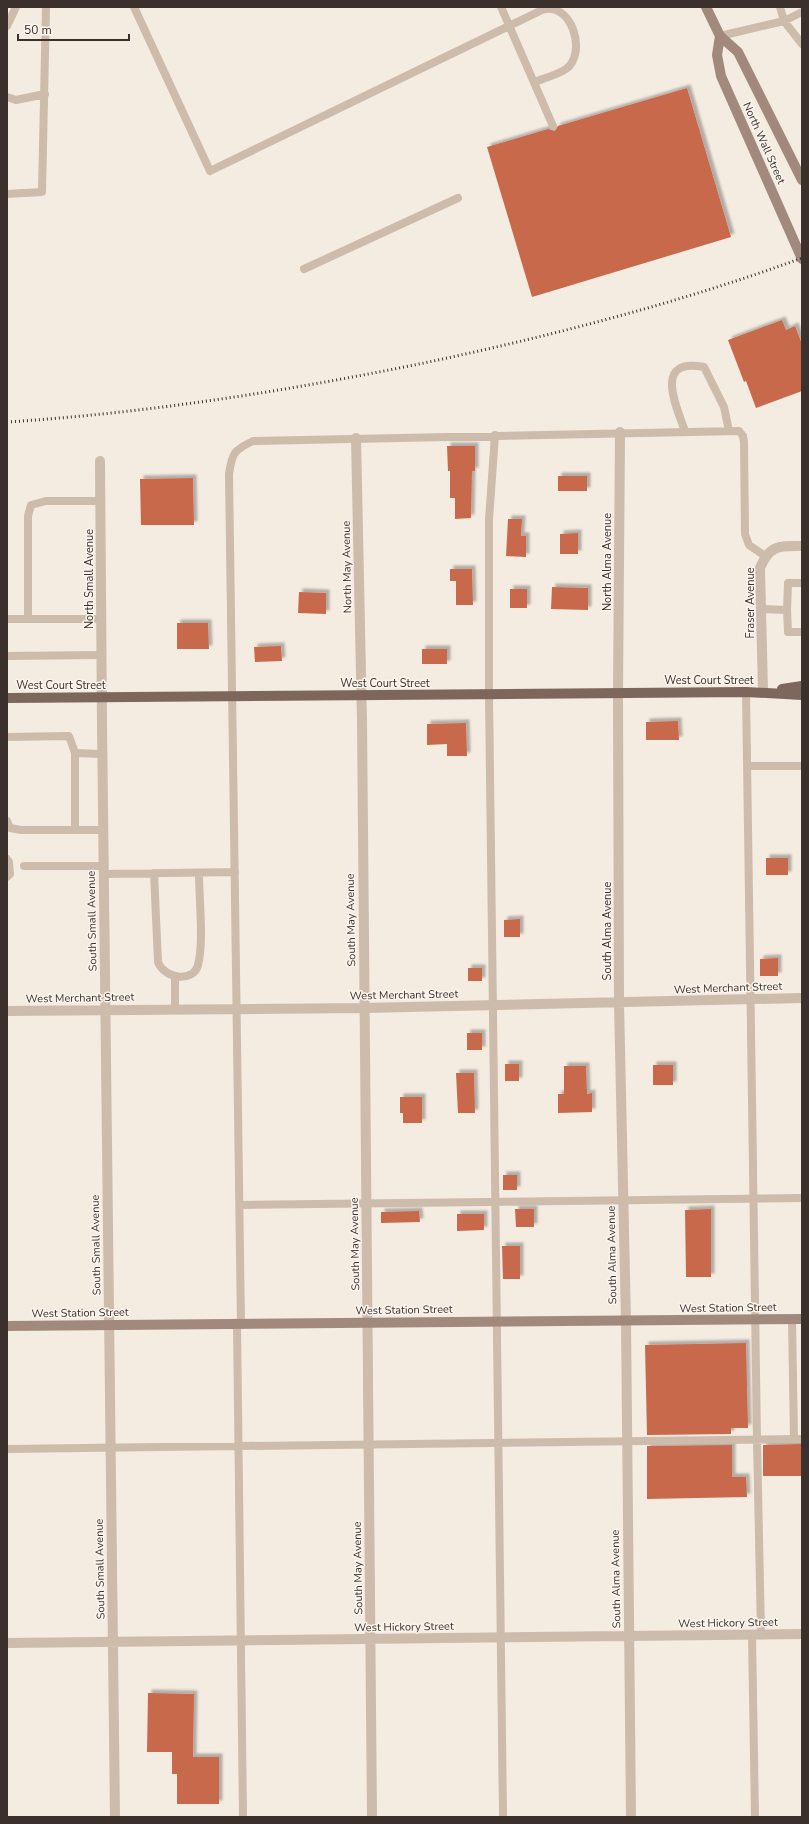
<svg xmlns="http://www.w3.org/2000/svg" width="809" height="1824" font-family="'Nunito Sans',sans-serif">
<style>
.building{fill:#c8694b;filter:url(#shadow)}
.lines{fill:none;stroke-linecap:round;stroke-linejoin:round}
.service{stroke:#cdbbac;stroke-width:8}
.minor{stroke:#cdbbac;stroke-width:10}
.secondary{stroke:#a18a7d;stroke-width:10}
.primary{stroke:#7d675c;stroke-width:10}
.rail{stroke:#3b302b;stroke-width:3;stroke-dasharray:1 3;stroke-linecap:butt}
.labels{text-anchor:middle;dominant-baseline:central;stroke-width:3;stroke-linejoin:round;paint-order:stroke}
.street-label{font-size:11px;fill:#3b302b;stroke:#fbf5ee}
</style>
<defs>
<filter id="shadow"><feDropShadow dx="3.5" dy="-3.5" stdDeviation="1" flood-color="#0004"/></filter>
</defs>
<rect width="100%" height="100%" fill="#f4ebe1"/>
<path class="building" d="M687,88L731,237L532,297L487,147L548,129L555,131L558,126Z
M782,320L786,330L795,326L802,344V391L756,408L746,381L744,382L728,340Z
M447,446H475V471H472L471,518L455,519V498H450V471H448Z
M558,476H587V491H558Z
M193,478L194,525H141L140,479Z
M508,519H522L521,536H526V557L506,556Z
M578,533V554H560V534Z
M450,569H472L473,605H456V581H450Z
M552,587L588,588V610L551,609Z
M510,589H527V608H510Z
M299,592L326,593V614L298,613Z
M177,623H208L209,649H177Z
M281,646L282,661L255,662L254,647Z
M422,649H447V664H422Z
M678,721L679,740H646V722Z
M466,723L467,756H447V744L427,745V724Z
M766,858H788V875H766Z
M520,919V937H504V920Z
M778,958V976H760V959Z
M468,968H482V981H468Z
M467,1033H482V1050H467Z
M505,1064H519V1081H505Z
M653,1065H673V1085H653Z
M564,1066H586L587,1094L592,1093V1112L558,1113V1094H564Z
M456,1073H474L475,1113H458Z
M400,1097H422V1123H403V1113H400Z
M503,1175H517V1190H503Z
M515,1209H534V1227H516Z
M711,1209V1277H686L685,1210Z
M419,1211L420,1222L381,1223V1212Z
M457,1214H484V1230L457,1231Z
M502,1246H520V1279H503Z
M746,1343L748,1428H731V1434L647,1435L645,1345Z
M802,1444V1476H763V1445Z
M732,1445V1477H746L747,1497L647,1499V1446Z
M148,1693L194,1694L193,1757H219V1804H177V1774H172V1752H147Z"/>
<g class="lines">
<path class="service" d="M134,7L210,171L542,10C571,0 588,53 566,69C557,75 545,78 534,82
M501,7L553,126
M780,7L784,21L802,12
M7,26L16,7
M720,36L784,21L802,44
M7,97L16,100L45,94
M7,194L42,192L46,7
M304,269L458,198
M685,431C676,406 653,357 704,367L724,407L729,431
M495,435L489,520V694L503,1817
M761,609L787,610L788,632H802
M787,610L788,583H802
M7,619H101
M28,619V516L31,505L46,501H100
M7,656L101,655
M746,692L757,1440L761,1634
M7,737L69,736L75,753V830
M75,753L102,754
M747,766H802
M7,821L10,828L21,830H103
M7,859L9,862L10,874L7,877
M24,866H104
M154,873L158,962C165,980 194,982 198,965C204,943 199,897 199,873
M104,874L235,872
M175,977V1009
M240,1205L802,1198
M792,1319L794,1439
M237,1324L243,1817
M241,1324L229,474C232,453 234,450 253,441L739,431L743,436L744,442L745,534L749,545L765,556
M7,1449L802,1439
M752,1634L755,1817"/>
<path class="minor" d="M620,432L618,693L619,1003L626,1321L631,1817
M356,438L362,721L372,1817
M100,461L102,723L115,1817
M763,692L760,568C770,544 780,546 802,546
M7,1011L364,1008L802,998
M7,1643L802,1634"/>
<path class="secondary" d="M706,7L720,36L738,52L802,180
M720,36L717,55L721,76L802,259
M7,1326L802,1319"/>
<path class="primary" d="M782,689L802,686
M7,698L746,692L802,695"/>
<path class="rail" d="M7,422C147,413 287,391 424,363C551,336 679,303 802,258"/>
</g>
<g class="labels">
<g class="street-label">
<text transform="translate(764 143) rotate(66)">North Wall Street</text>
<text transform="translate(607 562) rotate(-90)">North Alma Avenue</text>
<text transform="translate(347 567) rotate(-91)">North May Avenue</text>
<text transform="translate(89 579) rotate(-90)">North Small Avenue</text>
<text transform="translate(750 603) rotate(-90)">Fraser Avenue</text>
<text x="709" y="680">West Court Street</text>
<text x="385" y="683">West Court Street</text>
<text x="61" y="685">West Court Street</text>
<text transform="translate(351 920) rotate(-91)">South May Avenue</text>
<text transform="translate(92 921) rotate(-91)">South Small Avenue</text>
<text transform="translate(607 931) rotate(-90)">South Alma Avenue</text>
<text transform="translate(728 988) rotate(-2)">West Merchant Street</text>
<text transform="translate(404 995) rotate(-1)">West Merchant Street</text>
<text transform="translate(80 998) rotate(-1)">West Merchant Street</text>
<text transform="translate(355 1244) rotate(-91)">South May Avenue</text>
<text transform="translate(96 1245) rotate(-91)">South Small Avenue</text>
<text transform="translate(612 1255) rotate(-91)">South Alma Avenue</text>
<text transform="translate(728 1308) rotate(-1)">West Station Street</text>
<text transform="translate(404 1310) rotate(-1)">West Station Street</text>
<text transform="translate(80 1313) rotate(-1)">West Station Street</text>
<text transform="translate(358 1568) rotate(-91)">South May Avenue</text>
<text transform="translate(100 1569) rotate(-91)">South Small Avenue</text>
<text transform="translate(616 1579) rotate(-91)">South Alma Avenue</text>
<text transform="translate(728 1623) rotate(-1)">West Hickory Street</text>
<text transform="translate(404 1627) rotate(-1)">West Hickory Street</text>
</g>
</g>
<rect width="809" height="1824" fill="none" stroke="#3b302b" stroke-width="16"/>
<path d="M18 34v6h111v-6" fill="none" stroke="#3b302b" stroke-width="2"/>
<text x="24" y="34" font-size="12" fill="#3b302b" stroke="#fbf5ee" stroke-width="3" paint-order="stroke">50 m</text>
</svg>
